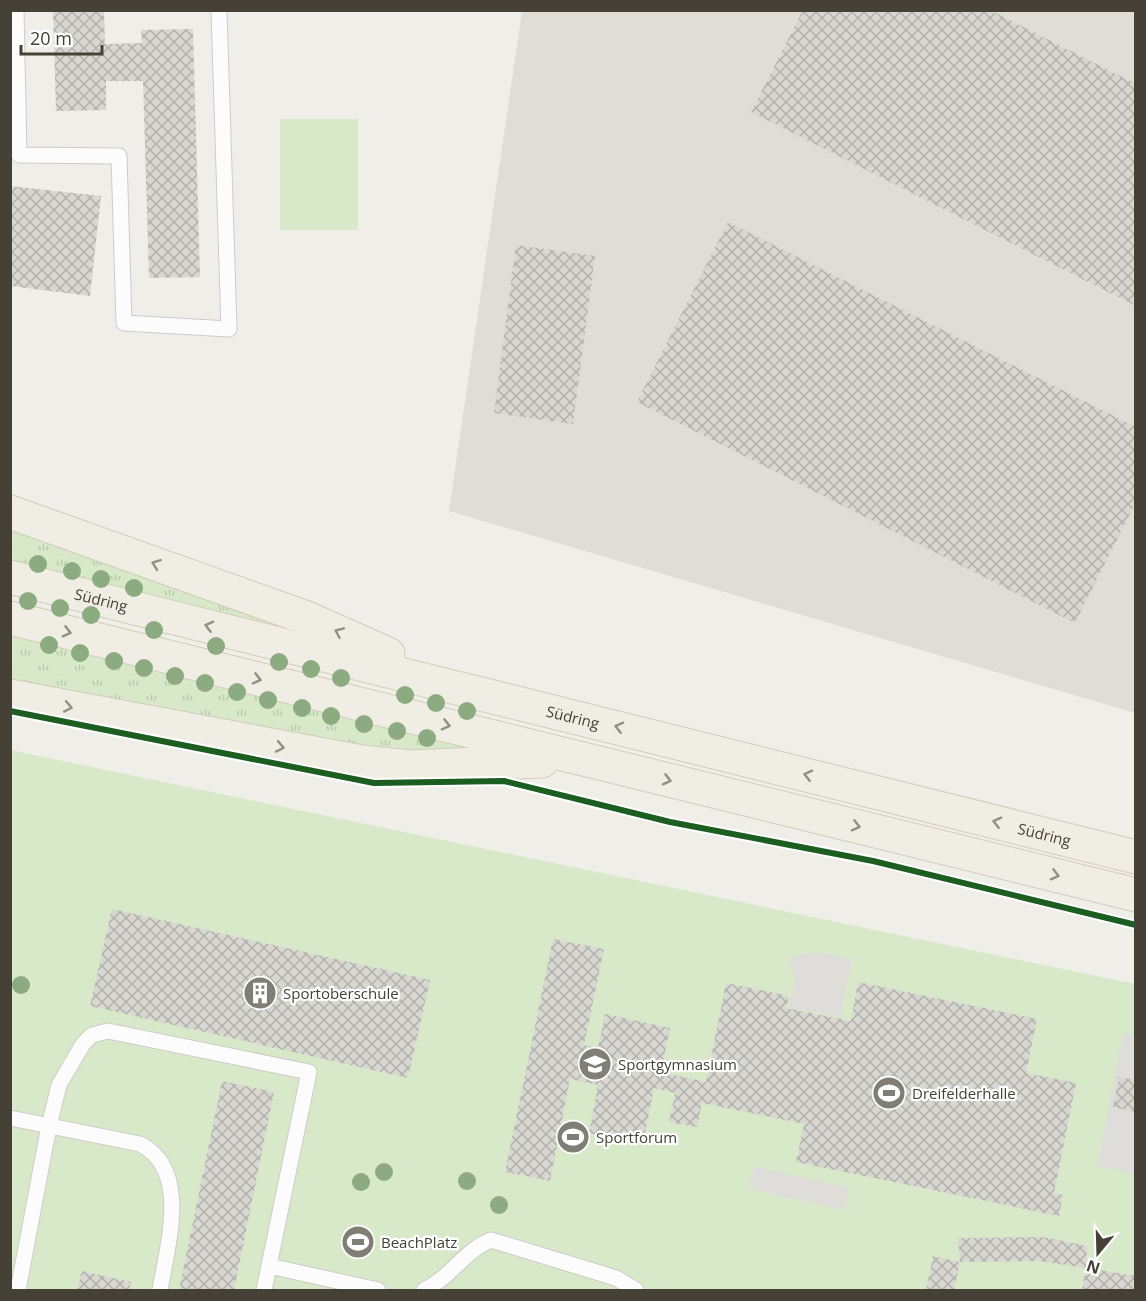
<svg xmlns="http://www.w3.org/2000/svg" width="1146" height="1301" font-family="'Open Sans',sans-serif">
<style>
.industrial{fill:#e0ddd7}
.grass{fill:url(#grass-tufts)}
.pitch{fill:#d8e9ca}
.parking{fill:#deddd9}
.building{fill:url(#building-cross-hatch)}
.lines{fill:none;stroke-linecap:round;stroke-linejoin:round}
.service-casing{stroke:#cdccc7;stroke-width:17}
.primary-casing{stroke:#d1ccb7;stroke-width:35}
.service{stroke:#fdfcfc;stroke-width:15}
.primary{stroke:#f0eee4;stroke-width:33}
.cycleway-casing{stroke:#fff;stroke-width:10}
.cycleway{stroke:#1b5e20;stroke-width:6}
.tree{fill:#8dab81}
.oneway{stroke:#928f84}
.labels{text-anchor:middle;dominant-baseline:central;stroke-width:4.5;stroke-linejoin:round;paint-order:stroke}
.street-label{font-size:15px;fill:#454136;stroke:#fff}
.poi-label{font-size:15px;fill:#454136;stroke:#fff;text-anchor:start}
</style>
<defs>
<pattern id="grass-tufts" width="24" height="20" patternUnits="userSpaceOnUse" patternTransform="scale(1.5)"><rect width="24" height="20" fill="#d8e9ca"/><path d="M3 7l-1-3M5 7V3M7 7l1-3M15 17l-1-3M17 17v-4M19 17l1-3" fill="none" stroke="#bbc9ae"/></pattern>
<pattern id="building-cross-hatch" width="8" height="8" patternUnits="userSpaceOnUse" patternTransform="scale(1.5)"><rect width="8" height="8" fill="#d9d7d1"/><path d="M0 0l8 8M0 8l8-8" fill="none" stroke="#b2b0aa"/></pattern>
</defs>
<rect width="100%" height="100%" fill="#efeee9"/>
<path class="industrial" d="M522,11H1135V713L449,511Z"/>
<path class="grass" d="M11,521L289,623L287,630L11,561Z
M11,633L468,745L470,752L421,757L11,685Z"/>
<path class="pitch" d="M280,119H358V230H280Z
M10,750L1135,984V1290H11Z"/>
<path class="parking" d="M816,952L852,959L840,1017L788,1007L795,980L789,958Z
M1123,1033L1135,1036V1174L1097,1166Z
M754,1166L849,1188L845,1210L749,1189Z"/>
<path class="building" d="M53,10H104L105,44L142,43L141,30L193,29L200,277L149,278L143,81H106V110L56,111Z
M803,10H990L1136,84V306L751,112Z
M10,186L101,196L90,296L10,286Z
M728,222L1136,427V502L1075,623L637,402Z
M516,245L595,256L573,424L494,413Z
M112,909L430,980L408,1078L90,1006Z
M553,939L604,949L584,1045L598,1048L605,1014L670,1028L661,1072L706,1082L726,983L789,996L786,1008L851,1021L858,982L1037,1019L1026,1073L1076,1083L1054,1193L1063,1195L1059,1216L796,1162L804,1124L702,1103L697,1127L669,1122L675,1093L654,1088L643,1144L589,1133L598,1085L570,1079L550,1181L505,1172Z
M1119,1077L1136,1080L1135,1112L1113,1107Z
M222,1081L274,1092L234,1290H179Z
M1043,1237L1087,1246L1086,1268L1039,1261L960,1262L958,1238Z
M933,1256L960,1262L954,1290H926Z
M1086,1268L1136,1276L1133,1290H1082Z
M82,1271L131,1282L129,1290H77Z"/>
<g class="lines">
<g class="service-casing">
<path id="service" d="M16,10L19,155L119,156L124,323L229,329L219,10
M10,1118L140,1144C191,1170 167,1246 160,1290
M269,1266L378,1290
M18,1290L49,1126L59,1085L83,1044L92,1035L108,1031L309,1072L264,1290
M424,1290C450,1278 465,1250 491,1240L616,1278L636,1290"/>
</g>
<g class="primary-casing">
<g id="primary">
<path d="M10,512L307,618L388,654"/>
<path id="s1" d="M10,577L1136,857"/>
<path d="M10,618L1136,895"/>
<path d="M10,696L362,762L410,767L542,761"/>
</g>
</g>
<use href="#service" class="service"/>
<use href="#primary" class="primary"/>
<g class="cycleway-casing">
<path id="cycleway" d="M10,711L374,783L504,781L670,822L873,861L1136,925"/>
</g>
<use href="#cycleway" class="cycleway"/>
</g>
<g class="tree">
<circle cx="38" cy="564" r="9"/>
<circle cx="72" cy="571" r="9"/>
<circle cx="101" cy="579" r="9"/>
<circle cx="134" cy="588" r="9"/>
<circle cx="28" cy="601" r="9"/>
<circle cx="60" cy="608" r="9"/>
<circle cx="91" cy="615" r="9"/>
<circle cx="154" cy="630" r="9"/>
<circle cx="49" cy="645" r="9"/>
<circle cx="216" cy="646" r="9"/>
<circle cx="80" cy="653" r="9"/>
<circle cx="114" cy="661" r="9"/>
<circle cx="279" cy="662" r="9"/>
<circle cx="144" cy="668" r="9"/>
<circle cx="311" cy="669" r="9"/>
<circle cx="175" cy="676" r="9"/>
<circle cx="341" cy="678" r="9"/>
<circle cx="205" cy="683" r="9"/>
<circle cx="237" cy="692" r="9"/>
<circle cx="405" cy="695" r="9"/>
<circle cx="268" cy="700" r="9"/>
<circle cx="436" cy="703" r="9"/>
<circle cx="302" cy="708" r="9"/>
<circle cx="467" cy="711" r="9"/>
<circle cx="331" cy="716" r="9"/>
<circle cx="364" cy="724" r="9"/>
<circle cx="397" cy="731" r="9"/>
<circle cx="427" cy="738" r="9"/>
<circle cx="21" cy="985" r="9"/>
<circle cx="384" cy="1172" r="9"/>
<circle cx="467" cy="1181" r="9"/>
<circle cx="361" cy="1182" r="9"/>
<circle cx="499" cy="1205" r="9"/>
</g>
<defs><path id="oneway-chevron" d="M-2-3.5L2.5 0L-2 3.5" fill="none" stroke-width="1.6" stroke-linecap="round" stroke-linejoin="round" transform="scale(1.5)"/></defs>
<g class="oneway">
<use href="#oneway-chevron" transform="translate(156 564) rotate(-160)"/>
<use href="#oneway-chevron" transform="translate(209 626) rotate(-166)"/>
<use href="#oneway-chevron" transform="translate(67 632) rotate(14)"/>
<use href="#oneway-chevron" transform="translate(339 632) rotate(-156)"/>
<use href="#oneway-chevron" transform="translate(257 679) rotate(14)"/>
<use href="#oneway-chevron" transform="translate(68 707) rotate(11)"/>
<use href="#oneway-chevron" transform="translate(446 725) rotate(14)"/>
<use href="#oneway-chevron" transform="translate(619 727) rotate(-166)"/>
<use href="#oneway-chevron" transform="translate(280 747) rotate(11)"/>
<use href="#oneway-chevron" transform="translate(808 775) rotate(-166)"/>
<use href="#oneway-chevron" transform="translate(667 780) rotate(14)"/>
<use href="#oneway-chevron" transform="translate(997 822) rotate(-166)"/>
<use href="#oneway-chevron" transform="translate(856 826) rotate(14)"/>
<use href="#oneway-chevron" transform="translate(1055 875) rotate(14)"/>
</g>
<defs>
<g id="building-disc" transform="scale(1.725)"><circle r="9.5" fill="#807e75" stroke="#fff"/><path d="M-4-6H4V6H1V3H-1V6H-4ZM-2.5-4.3h1.7v1.8h-1.7ZM.8-4.3h1.7v1.8H.8ZM-2.5-1h1.7V.8h-1.7ZM.8-1h1.7V.8H.8Z" fill="#fff"/></g>
<g id="school-disc" transform="scale(1.725)"><circle r="9.5" fill="#807e75" stroke="#fff"/><path d="M0-5L7-2L0 1L-7-2ZM-4 1L0 2.5L4 1V4Q0 6-4 4Z" fill="#fff"/></g>
<g id="stadium-disc" transform="scale(1.725)"><circle r="9.5" fill="#807e75" stroke="#fff"/><path d="M0-5a6.5 5 0 1 0 0 10a6.5 5 0 1 0 0-10ZM-3.5-1.8h7v3.6h-7Z" fill="#fff"/></g>
</defs>
<g fill-rule="evenodd">
<use href="#building-disc" x="260" y="993"/>
<use href="#school-disc" x="595" y="1064"/>
<use href="#stadium-disc" x="889" y="1093"/>
<use href="#stadium-disc" x="573" y="1137"/>
<use href="#stadium-disc" x="358" y="1242"/>
</g>
<g class="labels">
<g class="street-label">
<text stroke="none"><textPath href="#s1" startOffset="94">Südring</textPath></text>
<text stroke="none"><textPath href="#s1" startOffset="580">Südring</textPath></text>
<text stroke="none"><textPath href="#s1" startOffset="1066">Südring</textPath></text>
</g>
<g class="poi-label">
<text x="283" y="993">Sportoberschule</text>
<text x="618" y="1064">Sportgymnasium</text>
<text x="912" y="1093">Dreifelderhalle</text>
<text x="596" y="1137">Sportforum</text>
<text x="381" y="1242">BeachPlatz</text>
</g>
</g>
<rect width="1146" height="1301" fill="none" stroke="#454136" stroke-width="24"/>
<g transform="translate(1098 1253) rotate(199)" stroke="#ffffff" stroke-width="4.5" paint-order="stroke">
<path d="M0-4.5L10 22L0 15L-10 22Z" fill="#454136"/>
<text y="-9" font-size="16" font-weight="bold" text-anchor="middle" fill="#454136">N</text>
</g>
<path d="M21 45v9h81v-9" fill="none" stroke="#454136" stroke-width="3"/>
<text x="30" y="45" font-size="18" fill="#454136" stroke="#ffffff" stroke-width="4.5" paint-order="stroke">20 m</text>
</svg>
